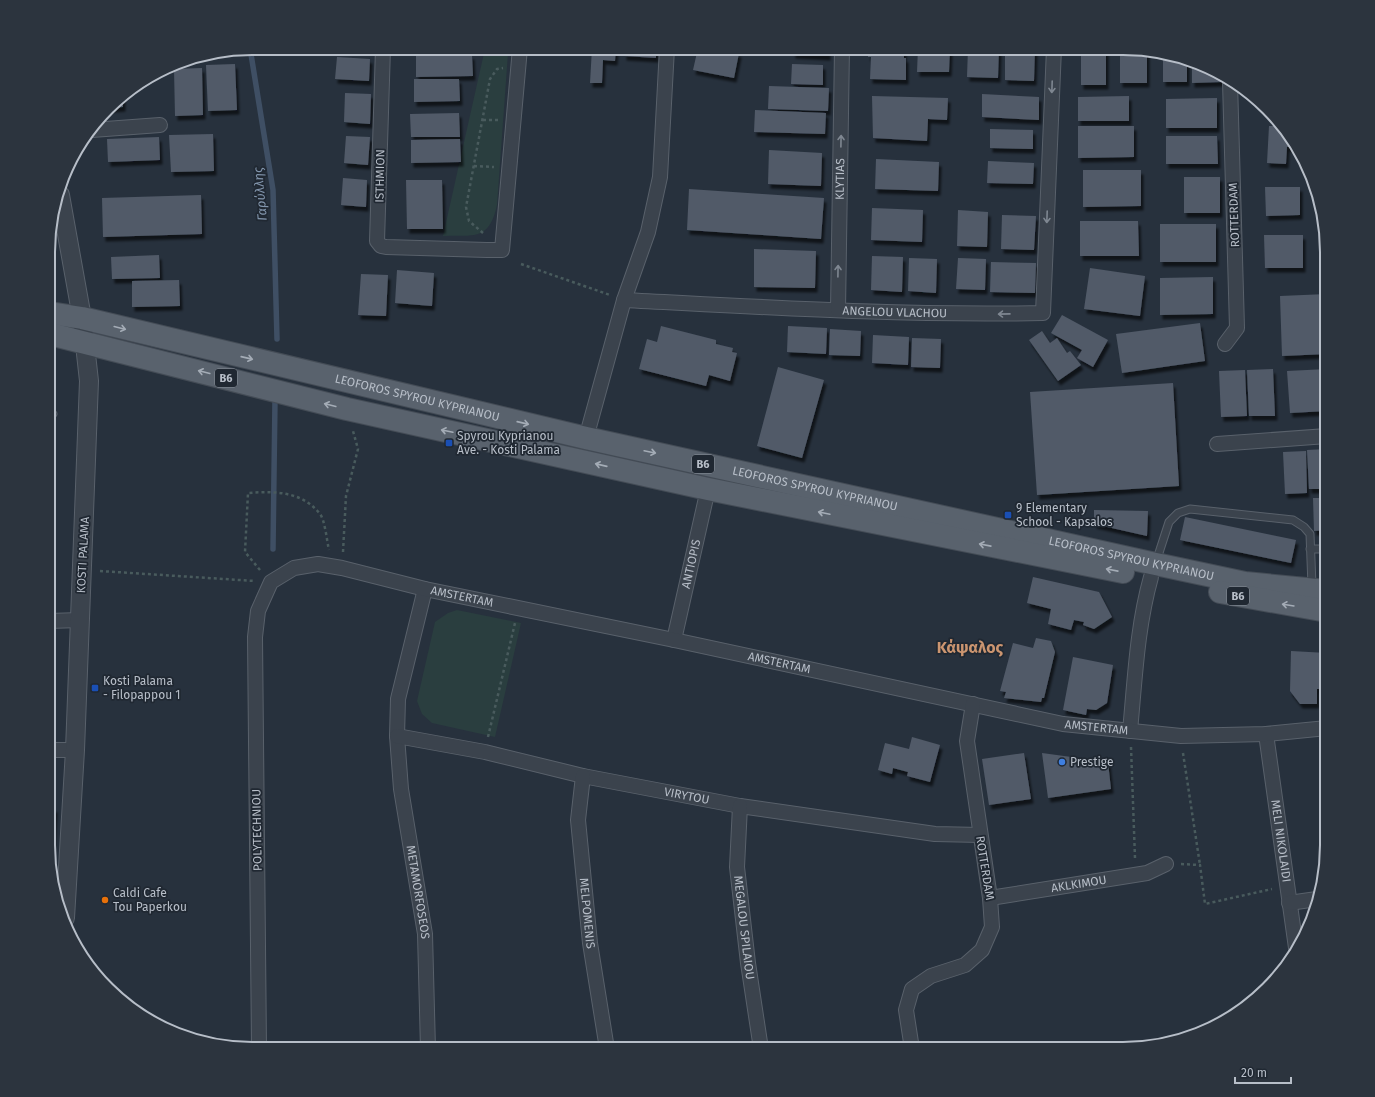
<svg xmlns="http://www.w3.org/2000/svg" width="1375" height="1097" font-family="'Fira Sans',sans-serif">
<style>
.green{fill:#2a3e3f}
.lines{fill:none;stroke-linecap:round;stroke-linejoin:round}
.stream{stroke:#3f4f64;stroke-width:5.5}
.building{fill:#515a68;filter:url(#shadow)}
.service-casing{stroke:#59616b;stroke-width:9}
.minor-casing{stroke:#59616b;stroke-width:16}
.tertiary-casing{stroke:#59616b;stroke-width:20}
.primary-casing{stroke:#444c56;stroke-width:24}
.path{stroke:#495b5d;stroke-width:2.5;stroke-dasharray:3 3;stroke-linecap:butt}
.service{stroke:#3b434d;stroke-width:7}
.minor{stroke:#3b434d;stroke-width:14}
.tertiary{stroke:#3b434d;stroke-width:18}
.primary{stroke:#59626d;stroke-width:22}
.oneway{stroke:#7f8791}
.oneway2{stroke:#a4acb6}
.transit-dot{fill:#1a4fb4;stroke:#202832;stroke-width:1.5}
.shop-dot{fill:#3f7fe0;stroke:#202832;stroke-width:1.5}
.food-dot{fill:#e8710a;stroke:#202832;stroke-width:1.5}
.labels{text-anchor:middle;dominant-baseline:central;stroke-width:3.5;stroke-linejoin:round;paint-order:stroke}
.shield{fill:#202832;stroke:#8a919b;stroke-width:1}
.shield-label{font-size:11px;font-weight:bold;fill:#b7bec8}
.street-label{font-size:12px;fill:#b7bec8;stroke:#202832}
.poi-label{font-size:12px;fill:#b7bec8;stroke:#202832;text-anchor:start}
.water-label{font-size:13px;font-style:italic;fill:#8295ac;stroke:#202832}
.district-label{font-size:16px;font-weight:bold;fill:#cb9570;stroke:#202832}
.rim{fill:none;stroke:#b7bec8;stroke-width:2}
</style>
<defs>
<filter id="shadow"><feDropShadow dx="2.5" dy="4.5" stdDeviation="1" flood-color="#0009"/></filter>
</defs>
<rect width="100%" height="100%" fill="#27313d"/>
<path class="green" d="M484,53H508L497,205C489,241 475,235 443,236Z
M457,610L521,623L495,737L432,723L422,714L417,701L435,622L448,613Z"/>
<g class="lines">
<path class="stream" d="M250,48L273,190L277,339
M273,549L275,400"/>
</g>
<path class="building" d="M592,48H616L615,61L603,60L602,83H590Z
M624,48H656V58L624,56Z
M698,48H718L739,53L734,78L693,70Z
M793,48H828V56L793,54Z
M868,48H904V58H906V80L870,79L871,57H868Z
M918,48H950L949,72H917Z
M968,48H999L998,78L967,77Z
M1005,48H1035L1034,81L1005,80Z
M1081,48H1106V85H1081Z
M1120,48H1136L1147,51V83H1120Z
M472,55L473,76L416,77V56Z
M1163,55L1187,60V82H1163Z
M337,57L370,59L369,81L335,79Z
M1192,61L1201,64L1222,76V82L1192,83Z
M235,64L237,110L208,111L206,65Z
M792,64L823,65V85L791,84Z
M202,68L203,115L175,116L174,69Z
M414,79H459L460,101L414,102Z
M769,86L829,88L828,111L768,109Z
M345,93L371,94L370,124L344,122Z
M982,94L1039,97V120L982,117Z
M123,96V107L110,108L118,99Z
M872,96L948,98L947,120L928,119L927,141L873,138Z
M1129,96V121H1078V97Z
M1217,98V128H1166V99Z
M755,110L826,113L825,134L754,132Z
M459,113L460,137H411L410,114Z
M1078,126H1134V157L1078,158Z
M1269,126H1283L1296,147H1287L1286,164L1267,163Z
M990,129L1033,130V149L990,148Z
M213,134L214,171L171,172L169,135Z
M346,136L370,137L368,165L344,163Z
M1166,136H1217L1218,164H1166Z
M159,137L160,160L108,162L107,139Z
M460,139L461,162L411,163V140Z
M769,150L822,153L821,186L768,184Z
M876,159L939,162L938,191L875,189Z
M988,161L1034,163L1033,184L987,183Z
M1083,170H1141V206L1083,207Z
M1184,177H1220V213H1184Z
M343,178L367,180L366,207L341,205Z
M406,180H442L443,229H407Z
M1265,187H1300V215L1266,216Z
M689,189L824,198L821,239L687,230Z
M201,195L202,234L103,237L102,198Z
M872,208L923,210L922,242L871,240Z
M958,210L988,212L987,247L957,246Z
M1002,215L1036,216L1034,250L1001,249Z
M1080,221H1138L1139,256H1080Z
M1160,224H1216V262H1160Z
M1264,235H1303V268H1265Z
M754,249L816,251L815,288L754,287Z
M159,255L160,278L112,279L111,257Z
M872,256L903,257L902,292L871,290Z
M909,258L937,259L936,293L908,291Z
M958,258L986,259L985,290L956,289Z
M991,262L1036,263L1035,293L990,292Z
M1090,268L1145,276L1140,316L1084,309Z
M397,270L434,273L432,306L395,303Z
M361,274L388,275L386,316L358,315Z
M1213,277V314L1160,315V278Z
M179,280L180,306L132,307V281Z
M1327,294V354L1282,356L1280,296Z
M1062,315L1108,340L1093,367L1077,358L1082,350L1051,333Z
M1200,323L1205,361L1122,373L1116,334Z
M661,326L716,340V344L733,348L732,352L737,353L730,381L709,375L706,386L639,369L647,339L657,342Z
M788,326L827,328L826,354L787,352Z
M830,329L861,331L860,356L829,355Z
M1042,331L1050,343L1057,338L1067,353L1070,351L1081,365L1058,381L1029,340Z
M873,335L909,337L908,365L872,363Z
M912,338L941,339L940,368L911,367Z
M778,367L824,380L802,458L757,446Z
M1273,369L1275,416H1249L1247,370Z
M1327,369V411L1290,413L1287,371Z
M1245,370L1247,416L1221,417L1219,371Z
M1173,383L1179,486L1037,495L1030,392Z
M1327,449V489H1309L1307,450Z
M1306,451L1307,493L1285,494L1283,452Z
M1313,498H1327V530L1314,531Z
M1094,510L1148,511L1147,536L1094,524Z
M1185,517L1296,540L1291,563L1180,540Z
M1033,577L1099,592L1112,617L1094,629L1083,625L1084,622L1074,620L1071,630L1048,624L1051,609L1027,603Z
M1036,638L1051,641L1055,652L1044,698H1042L1041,702L1004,698L1006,692L1000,691L1013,643L1033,648Z
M1291,651L1327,653V689H1317V704H1300L1290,691Z
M1073,657L1113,665L1107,703L1096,710L1087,709L1086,715L1063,710Z
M912,737L940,745L930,782L907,776L908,772L893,768L892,774L878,770L885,743L909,749Z
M1024,753L1031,799L989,805L982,759Z
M1042,753L1108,762L1111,789L1048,798Z
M49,808H55L51,867L48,858Z"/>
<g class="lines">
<g class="service-casing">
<path id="service" d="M49,413L53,414
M1310,549H1327
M1156,562L1169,522L1178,513L1190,509L1293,520L1304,527L1310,534L1312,586"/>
</g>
<g class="minor-casing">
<g id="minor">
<path d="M383,48L377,241L381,246L386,247L487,250H502L520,48"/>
<path d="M92,130L160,125"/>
<path id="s1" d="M624,300C763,307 903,316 1043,313L1054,48"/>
<path id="s2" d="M838,310L842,48"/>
<path d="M1225,344L1237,328L1230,82"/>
<path d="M586,438L624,300L648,232L660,177L667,48"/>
<path d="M1217,444L1327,436"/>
<path id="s3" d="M425,589L398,699L397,736L401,789L425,934L428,1049"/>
<path d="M49,621L80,620"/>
<path id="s4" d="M674,640L708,489"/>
<path d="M1130,731C1135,679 1137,627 1151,577"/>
<path id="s5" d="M1266,734L1296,948"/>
<path id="s6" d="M397,736L485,752L583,776L740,806L935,834L980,835"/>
<path d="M49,750H75"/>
<path id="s7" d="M583,776L578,820L590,943L607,1049"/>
<path id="s8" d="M740,806L737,867L748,963L761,1049"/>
<path id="s9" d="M990,898L1147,873L1166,864"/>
<path d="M1289,903L1317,899"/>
<path id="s10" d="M259,1049L255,637L258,611L271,582L294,568L318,564L342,568L425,589L674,640L1063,724L1181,736L1266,734L1327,728"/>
<path d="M912,1049L906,1010L912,989L931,976L965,965L982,950L992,927L990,898L967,741L973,704"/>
</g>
</g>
<g class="tertiary-casing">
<path id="tertiary" d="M60,195L82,318L89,381L75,750L65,918"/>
</g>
<g class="primary-casing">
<g id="primary">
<path id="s11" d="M50,313L82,318L586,438L1151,563L1245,583L1327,591"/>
<path d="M50,334L347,409L708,489L1123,572"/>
<path d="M1220,592L1327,611"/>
</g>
</g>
<path class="path" d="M483,120H498
M474,166L494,167
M483,233L469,221L466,207L490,79L497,69L503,68
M521,264L610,295
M343,552L346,496L358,449L353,431
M260,570L245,552L248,493C274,491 302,491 320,514C325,520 327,542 329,550
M100,571L255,581
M488,737L515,623
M1131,747L1135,858
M1183,753L1200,865
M1181,864L1200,865L1205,904L1272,889"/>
<use href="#service" class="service"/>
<use href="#minor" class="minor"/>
<use href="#tertiary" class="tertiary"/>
<use href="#primary" class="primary"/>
</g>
<defs><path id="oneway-shaft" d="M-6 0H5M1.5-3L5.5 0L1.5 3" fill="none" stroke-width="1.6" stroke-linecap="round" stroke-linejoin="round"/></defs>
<g class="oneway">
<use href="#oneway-shaft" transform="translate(1052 87) rotate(92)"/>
<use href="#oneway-shaft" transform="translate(841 141) rotate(-89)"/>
<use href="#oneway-shaft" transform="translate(1047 217) rotate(92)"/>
<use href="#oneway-shaft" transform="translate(838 271) rotate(-89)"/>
<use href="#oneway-shaft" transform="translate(1004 314) rotate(179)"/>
</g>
<g class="oneway2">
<use href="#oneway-shaft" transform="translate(120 328) rotate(14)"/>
<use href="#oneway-shaft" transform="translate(247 358) rotate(13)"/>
<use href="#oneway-shaft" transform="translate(204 372) rotate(-166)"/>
<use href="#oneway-shaft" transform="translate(330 405) rotate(-166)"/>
<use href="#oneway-shaft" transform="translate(523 423) rotate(13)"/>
<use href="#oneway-shaft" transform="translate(447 431) rotate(-168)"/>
<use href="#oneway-shaft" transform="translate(650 452) rotate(12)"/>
<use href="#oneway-shaft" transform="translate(601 465) rotate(-167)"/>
<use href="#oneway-shaft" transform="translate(824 513) rotate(-168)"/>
<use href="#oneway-shaft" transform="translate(985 545) rotate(-169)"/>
<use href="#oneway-shaft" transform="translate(1112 570) rotate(-169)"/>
<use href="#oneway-shaft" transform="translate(1288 605) rotate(-171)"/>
</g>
<g class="transit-dot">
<rect x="445" y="439" width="8" height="8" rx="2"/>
<rect x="1004" y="511" width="8" height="8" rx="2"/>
<rect x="91" y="684" width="8" height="8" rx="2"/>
</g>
<circle class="shop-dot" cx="1062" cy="762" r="4"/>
<circle class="food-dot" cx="105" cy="900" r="4"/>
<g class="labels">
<g class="shield">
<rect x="215" y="369" width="22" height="18" rx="3"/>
<rect x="692" y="455" width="22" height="18" rx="3"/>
<rect x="1227" y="587" width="22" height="18" rx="3"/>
</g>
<g class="shield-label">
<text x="226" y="378">B6</text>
<text x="703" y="464">B6</text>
<text x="1238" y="596">B6</text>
</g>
<g class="street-label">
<text transform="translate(380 176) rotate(-89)">ISTHMION</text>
<text stroke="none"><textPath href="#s2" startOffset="131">KLYTIAS</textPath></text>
<text transform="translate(1234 215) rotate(-92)">ROTTERDAM</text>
<text stroke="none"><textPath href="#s1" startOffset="271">ANGELOU VLACHOU</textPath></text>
<text stroke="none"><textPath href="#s11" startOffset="377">LEOFOROS SPYROU KYPRIANOU</textPath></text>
<text stroke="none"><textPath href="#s11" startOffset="785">LEOFOROS SPYROU KYPRIANOU</textPath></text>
<text transform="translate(83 555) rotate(-87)">KOSTI PALAMA</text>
<text stroke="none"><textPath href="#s11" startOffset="1109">LEOFOROS SPYROU KYPRIANOU</textPath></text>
<text stroke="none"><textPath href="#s4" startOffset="78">ANTIOPIS</textPath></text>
<text stroke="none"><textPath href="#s10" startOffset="669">AMSTERTAM</textPath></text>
<text stroke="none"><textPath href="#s10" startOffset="993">AMSTERTAM</textPath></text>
<text stroke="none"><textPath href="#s10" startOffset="1317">AMSTERTAM</textPath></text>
<text stroke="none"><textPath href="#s6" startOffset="296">VIRYTOU</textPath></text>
<text transform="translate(257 830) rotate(-91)">POLYTECHNIOU</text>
<text stroke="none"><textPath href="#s5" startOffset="108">MELI NIKOLAIDI</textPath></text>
<text transform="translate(985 868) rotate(81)">ROTTERDAM</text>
<text stroke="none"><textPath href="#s9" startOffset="90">AKLKIMOU</textPath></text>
<text stroke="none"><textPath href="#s3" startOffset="308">METAMORFOSEOS</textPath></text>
<text stroke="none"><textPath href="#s7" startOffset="138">MELPOMENIS</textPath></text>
<text stroke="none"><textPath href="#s8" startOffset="122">MEGALOU SPILAIOU</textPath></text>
</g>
<g class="poi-label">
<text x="457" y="436">Spyrou Kyprianou<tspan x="457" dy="14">Ave. - Kosti Palama</tspan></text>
<text x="1016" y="508">9 Elementary<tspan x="1016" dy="14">School - Kapsalos</tspan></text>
<text x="103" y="681">Kosti Palama<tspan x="103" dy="14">- Filopappou 1</tspan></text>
<text x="1070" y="762">Prestige</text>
<text x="113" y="893">Caldi Cafe<tspan x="113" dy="14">Tou Paperkou</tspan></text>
</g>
<g class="water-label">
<text transform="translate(260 194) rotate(-95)">Γαρύλλης</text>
</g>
<g class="district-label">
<text x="970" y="647">Κάψαλος</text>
</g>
</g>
<path d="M0 0H1375V1097H0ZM252 55H1123A197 197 0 0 1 1320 252V845A197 197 0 0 1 1123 1042H252A197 197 0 0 1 55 845V252A197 197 0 0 1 252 55Z" fill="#2c343e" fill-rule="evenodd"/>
<path class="rim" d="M252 55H1123A197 197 0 0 1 1320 252V845A197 197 0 0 1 1123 1042H252A197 197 0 0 1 55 845V252A197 197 0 0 1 252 55Z"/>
<path d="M1235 1077v6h56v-6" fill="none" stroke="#b7bec8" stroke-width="2"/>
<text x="1241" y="1077" font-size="12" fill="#b7bec8" stroke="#202832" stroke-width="3" paint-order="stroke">20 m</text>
</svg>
